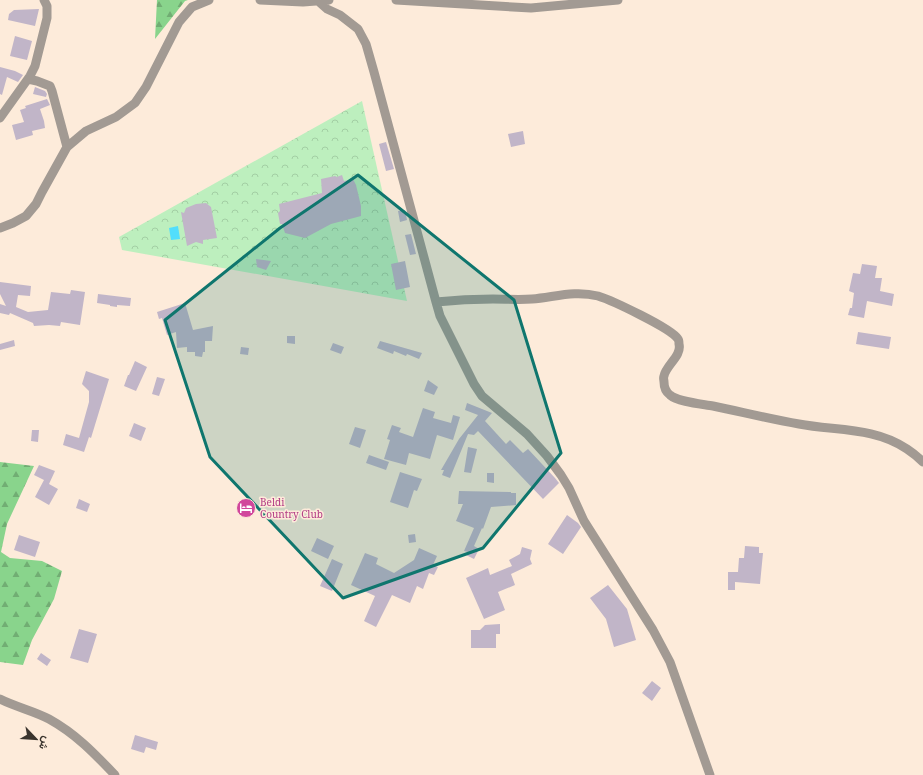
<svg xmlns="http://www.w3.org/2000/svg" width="923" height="775" font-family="'Noto Serif',Vazirmatn,serif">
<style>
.forest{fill:url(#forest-firs)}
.park{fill:url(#park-crowns)}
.water{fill:#52defc}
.building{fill:#c1b5c8}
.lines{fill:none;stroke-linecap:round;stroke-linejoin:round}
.street{stroke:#a29a93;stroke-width:9}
.marked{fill:#0f766e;fill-opacity:0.2;stroke:#0f766e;stroke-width:3;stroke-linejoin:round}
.labels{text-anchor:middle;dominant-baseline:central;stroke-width:3;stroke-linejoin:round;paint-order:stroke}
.hotel-label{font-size:10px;fill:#b23c85;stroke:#fdebda;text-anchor:start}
</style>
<defs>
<pattern id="forest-firs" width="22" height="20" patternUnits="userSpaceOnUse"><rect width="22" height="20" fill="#89d48c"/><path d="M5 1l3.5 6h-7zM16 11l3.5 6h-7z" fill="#71ad73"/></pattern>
<pattern id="park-crowns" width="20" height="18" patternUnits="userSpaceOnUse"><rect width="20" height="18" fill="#bdefbe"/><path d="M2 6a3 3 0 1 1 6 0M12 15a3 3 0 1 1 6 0" fill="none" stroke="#a3cea4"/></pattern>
</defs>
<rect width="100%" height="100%" fill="#fdebda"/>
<path class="forest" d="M157,0H188L185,1L155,39Z
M0,462L34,466L7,524L1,552L10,558L42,561L62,571L54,599L32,640L23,665L0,662Z"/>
<path class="park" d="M362,101L407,301L122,250L119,237Z"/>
<path class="water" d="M178,226L180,239L171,240L169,228Z"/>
<path class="building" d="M39,9L35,26L8,20L9,14L14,10Z
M15,36L32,41L27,60L10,56Z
M0,67L15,71L23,75L18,82L7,77L2,95L0,94Z
M35,87L45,91L47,94L46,97L33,94Z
M47,99L50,105L40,109L44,121L45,128L32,131L33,135L16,140L12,125L24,122L20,110L26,108L25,106Z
M523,131L525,144L511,147L508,134Z
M386,142L394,169L386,171L379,144Z
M342,175L344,181L353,179L356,185L361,206V216L331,224L305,238L285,233L282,224H280L278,213L280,211L279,204L322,193L321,179L335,176L337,177Z
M206,203L211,207L217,238L203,240V244L196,242L187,246L181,212L184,213L186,208L196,204Z
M405,210L407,220L400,222L398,211Z
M411,234L416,254L410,255L405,235Z
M256,259L271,261L266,270L257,267Z
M405,261L410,287L396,290L391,264Z
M862,264L877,266L875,278H882L880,291L894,294L892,306L867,301L864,318L848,315L850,308H852L854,293L849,291L853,273L860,274Z
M0,282L31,286L30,296L18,295L16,307L28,312L48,310L51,292L70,294L71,290L85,292L80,325L61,322L60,326L49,325L34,326L33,323L10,313L9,315L0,313V304L6,306L0,294Z
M98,294L131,298L130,306L117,305V307L110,306V305L97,303Z
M185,303L193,330L213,326L212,341H205V352H203L202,357L195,356V352H187V347L177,348L176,332L167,335L162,318L159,319L157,312Z
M858,332L891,337L889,349L856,344Z
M287,336H295V344L287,343Z
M14,340L15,346L0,350V344Z
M380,341L422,353L419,359L407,354L406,356L394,351L393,354L377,348Z
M333,343L344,347L341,354L330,350Z
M241,347L249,348L248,355L240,354Z
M135,361L147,367L136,391L124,386L128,375H129Z
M86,371L109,379L91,438L89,437L84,452L63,445L66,434L79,438L89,402V391L82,384Z
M157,377L165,379L159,396L152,394Z
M428,380L438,387L434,395L424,391Z
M467,403L492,413L485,421L506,444L510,440L523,453L528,449L555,478L559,483L543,499L478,431L474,435L468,434L450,478L442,475L444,470H441L459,439L478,415L465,410Z
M423,408L435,412L433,418L451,423L453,415L460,417L453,440L437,435L430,459L409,453L406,465L384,459L390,440L387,439L392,425L401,428L399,432L413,437Z
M134,423L146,428L141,441L129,436Z
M355,427L366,430L360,448L349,444Z
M32,430H39L38,442L31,441Z
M468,447L477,449L471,473L464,472Z
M369,455L389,462L386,470L366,463Z
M39,465L55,471L49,484L58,489L49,505L35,497L44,480L34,475Z
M400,472L422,479L417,491L414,490L408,508L390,502Z
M487,473H494V483L487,482Z
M459,491L511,492V493H516V505L491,507L483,529L482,528L474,546L479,549L474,559L466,555L468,552L464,551L474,528L456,521L463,504H458Z
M79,499L90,504L87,512L76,508Z
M567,515L578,523L581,527L563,554L548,544Z
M415,534L416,542L409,543L408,535Z
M19,535L40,542L35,557L14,550Z
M317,538L334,546L328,559L311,551Z
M745,546L759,547V553H763L760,584L735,582V590H728V572H738L739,558H744Z
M522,547L532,550L530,559L532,564L511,574L515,585L498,592L505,610L484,619L466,578L488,568L490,575L512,566L509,560L520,554Z
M419,548L437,556L433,565L438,567L434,575L429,573L423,589L417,586L410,603L392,595L376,627L364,621L375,596L351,585L365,553L378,558L376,564L394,573L414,560Z
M332,559L343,564L332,591L320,586Z
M608,585L627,609L636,640L614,647L606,619L590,598Z
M500,624V634H496V648H471V630H480L485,625Z
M79,629L97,634L88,663L70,658Z
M41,653L51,660L47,666L37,659Z
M652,681L661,688L652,701L642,693Z
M135,735L158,742L156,750L146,747L144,753L131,749Z"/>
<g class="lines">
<path class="street" d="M260,0L303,2L329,0
M318,0V1L327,9L340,15L358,29L366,44L374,72L436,302L440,316L474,384L482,396L527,434L547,456L561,475L569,488L584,521L653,630L670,662L710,775
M396,0L531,8L618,0
M28,79L37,81L50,86L52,91L67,147
M0,118L30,76L35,66L47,18V6L44,0
M0,228L13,223L26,216L36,204L42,192L67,147L86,131L116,117L135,103L146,87L179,22L192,7L209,0
M436,302C455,300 474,299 493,299C506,299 519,300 532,299C555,297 575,290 598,296C611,300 671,328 678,339C679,340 679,342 679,344C682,356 666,365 664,376C663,378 664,380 664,382C664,387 666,392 670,395C678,402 702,404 713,406C742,412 770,419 799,424C836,431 875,427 907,449C913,453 918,457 923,462
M0,699C16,707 34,711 49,719C76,734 94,753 115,775"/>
</g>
<path class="marked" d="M358,175L514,300L561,453L483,548L343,598L210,457L165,320L280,228Z"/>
<defs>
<g id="hotel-disc" transform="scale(1)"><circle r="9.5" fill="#d1479c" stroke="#fdebda"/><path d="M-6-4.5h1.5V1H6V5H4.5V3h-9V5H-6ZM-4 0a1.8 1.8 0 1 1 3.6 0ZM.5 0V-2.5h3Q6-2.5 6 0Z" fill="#fff"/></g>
</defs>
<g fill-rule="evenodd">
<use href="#hotel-disc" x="246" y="508"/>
</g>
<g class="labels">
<g class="hotel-label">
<text x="260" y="502">Beldi<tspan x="260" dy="12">Country Club</tspan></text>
</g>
</g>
<g transform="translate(36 739) rotate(115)" stroke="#fdebda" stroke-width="3" paint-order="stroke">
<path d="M0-3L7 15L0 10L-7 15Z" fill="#3a342d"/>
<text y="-6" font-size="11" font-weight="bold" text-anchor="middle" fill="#3a342d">ش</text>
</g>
</svg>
